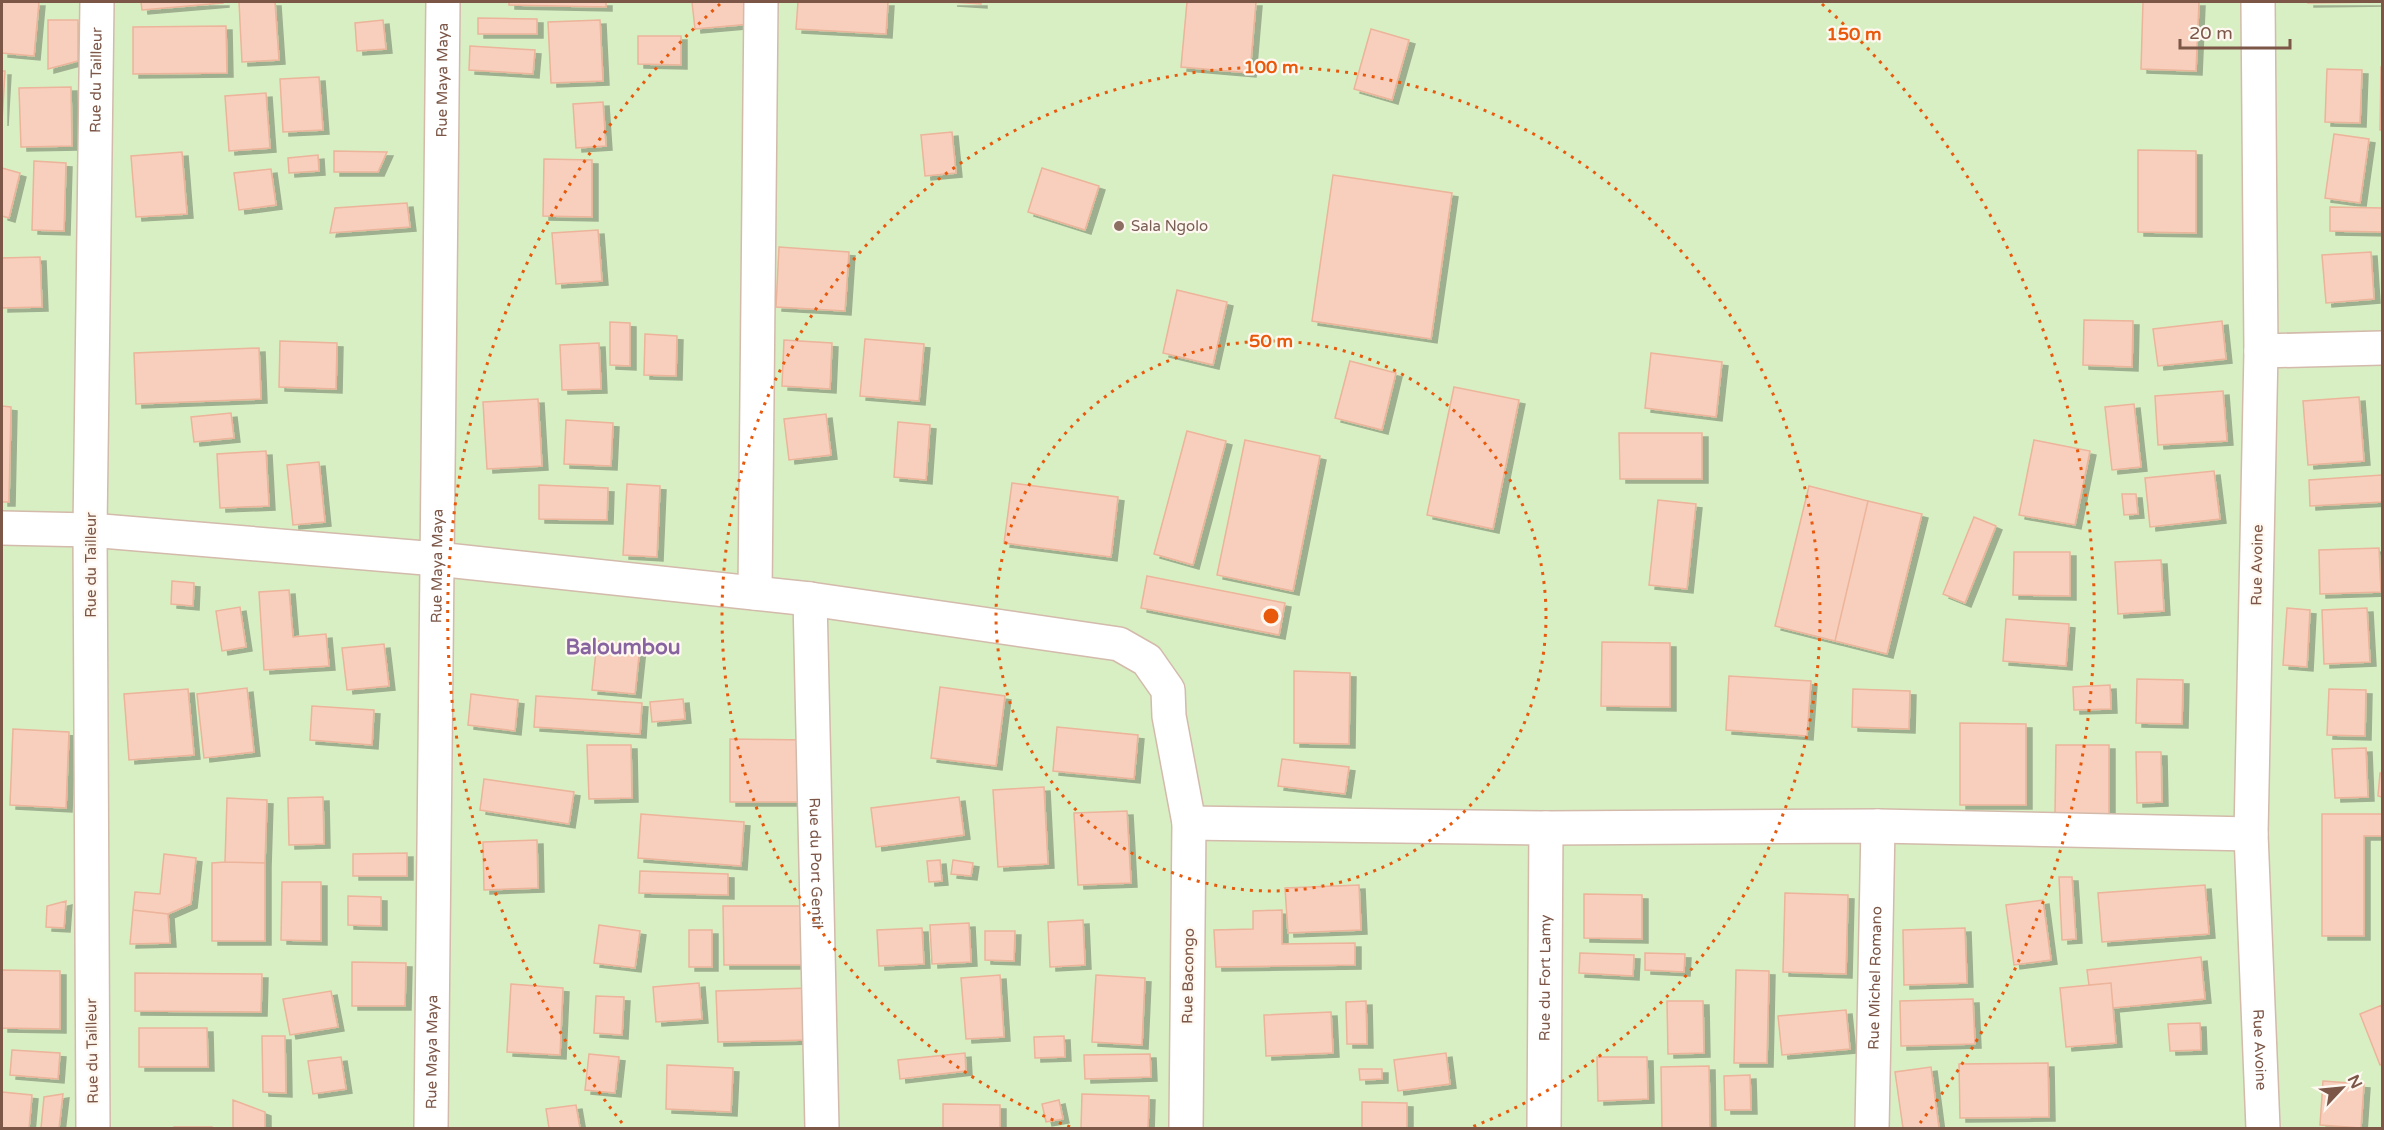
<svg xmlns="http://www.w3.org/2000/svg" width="2384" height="1130" font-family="'Varela Round',sans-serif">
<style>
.green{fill:#d8efc3}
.building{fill:#f7cfbc;stroke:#ecb49a;stroke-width:1.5;filter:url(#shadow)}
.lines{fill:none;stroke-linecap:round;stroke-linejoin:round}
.street-casing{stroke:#d3baab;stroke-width:36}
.street{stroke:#fff;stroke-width:33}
.ring{fill:none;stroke:#e8590c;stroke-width:3;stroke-dasharray:3 6}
.education-dot{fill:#8d6e63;stroke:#fff8f0;stroke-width:2}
.labels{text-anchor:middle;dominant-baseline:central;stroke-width:4.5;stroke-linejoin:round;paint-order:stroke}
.street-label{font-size:15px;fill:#7c5748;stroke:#fff8f0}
.education-label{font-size:15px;fill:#785e54;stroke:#fff8f0;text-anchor:start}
.district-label{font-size:21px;font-weight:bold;fill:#87649f;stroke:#fff8f0}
.centre{fill:#e8590c;stroke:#fff8f0;stroke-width:3}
.ring-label{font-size:18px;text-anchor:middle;font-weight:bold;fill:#e8590c;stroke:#fff8f0;stroke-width:4.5;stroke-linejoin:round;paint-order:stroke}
</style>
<defs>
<filter id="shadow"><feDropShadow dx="6" dy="4" stdDeviation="0" flood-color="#0004"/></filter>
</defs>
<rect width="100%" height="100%" fill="#fef4e7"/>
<path class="green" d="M2,2H2382V1128H2Z"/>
<path class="building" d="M2,2H39L34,56L2,53Z
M141,2H223V3L142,10Z
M239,2H275L279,60L242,62Z
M509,2H606V7L509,5Z
M692,2H749L751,24L695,29Z
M798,2H888L886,34L796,29Z
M951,2H981V4Z
M1187,2H1256L1250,73L1181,67Z
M2143,2H2199L2196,71L2141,69Z
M2308,2H2382L2308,3Z
M478,18L537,19V34H478Z
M48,20H78V61L48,69Z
M383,20L386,49L357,51L355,23Z
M600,20L603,81L551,83L548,22Z
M226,26L227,73L133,74V27Z
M1371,29L1409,40L1392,100L1354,89Z
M638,36H681V65L638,64Z
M470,46L535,50L533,74L469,70Z
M2381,67H2382V130H2380Z
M2327,69L2362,70L2360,123L2325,122Z
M2,71H5L2,122Z
M319,77L323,130L283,132L280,79Z
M71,87L72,146L21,147L19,88Z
M266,93L270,148L229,151L225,96Z
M603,102L606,146L576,148L573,104Z
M952,132L956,173L925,176L921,135Z
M2334,134L2369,139L2360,203L2325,198Z
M2138,150L2196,151V233L2138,232Z
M334,151L387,152L378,172H334Z
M182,152L187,214L136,217L131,156Z
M318,155L319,171L289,173L288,158Z
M544,159L592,160V217L543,216Z
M34,161L66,163L64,231L32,230Z
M2,168L20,173L9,218L2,216Z
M1042,168L1099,186L1085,230L1028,212Z
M271,169L276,205L239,210L234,173Z
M1333,175L1452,193L1431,339L1312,321Z
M407,203L410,227L330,233L335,208Z
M2330,207L2382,208V232L2330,231Z
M598,230L602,281L556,284L552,233Z
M779,247L849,252L845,311L776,307Z
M2371,252L2374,299L2326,303L2322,255Z
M40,257L42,307L2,308V258Z
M1177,290L1227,302L1213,365L1163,353Z
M2084,320L2133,321L2132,367L2083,365Z
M2222,321L2226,359L2158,366L2153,329Z
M610,322L630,323V366L610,365Z
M645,334L677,336L676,376L644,375Z
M865,339L924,344L919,401L860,396Z
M784,340L832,343L830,389L782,386Z
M280,341L337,343L336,389L279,387Z
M599,343L601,389L562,390L560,345Z
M259,348L261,399L136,404L134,353Z
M1651,353L1722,362L1716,417L1645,408Z
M1350,361L1396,373L1382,430L1335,418Z
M1454,387L1519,400L1493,529L1427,515Z
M2223,391L2227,441L2158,445L2155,396Z
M2359,397L2364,461L2308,465L2303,401Z
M538,399L542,466L487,469L483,402Z
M2134,404L2141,467L2112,470L2105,407Z
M2,406L11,407L9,502H2Z
M231,413L234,438L194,442L191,417Z
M826,414L831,455L789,460L784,419Z
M566,420L613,423L611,466L564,464Z
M898,422L930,425L926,480L894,477Z
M1187,431L1226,441L1193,565L1154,554Z
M1619,433H1702V479H1620Z
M1245,440L1320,456L1293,591L1217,575Z
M2034,440L2090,451L2075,525L2019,515Z
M266,451L269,506L220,508L217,454Z
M319,462L325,522L293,525L287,465Z
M2214,471L2220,519L2150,527L2145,478Z
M2382,475V502L2310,506L2309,480Z
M1012,483L1118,497L1111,557L1004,543Z
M627,484L660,486L657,557L623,555Z
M539,485L608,488L607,520L539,519Z
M1809,486L1868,501L1835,641L1775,626Z
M2122,494H2136L2138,514L2124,515Z
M1658,500L1696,504L1687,589L1649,585Z
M1868,501L1922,514L1887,654L1835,641Z
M1974,517L1996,526L1965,603L1943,594Z
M2379,548L2381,592L2320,594L2319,550Z
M2014,552H2070V596L2013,595Z
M2161,560L2164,611L2118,614L2115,562Z
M1147,576L1285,603L1279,635L1141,608Z
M172,581L194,583L193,606L171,604Z
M289,590L293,637L326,634L329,666L264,670L259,592Z
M240,607L246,647L222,651L216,611Z
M2287,608L2310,610L2307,667L2283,665Z
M2367,608L2370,662L2324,664L2322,610Z
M2006,619L2069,624L2066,666L2003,661Z
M597,641L640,646L635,694L592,690Z
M1602,642L1670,643V707L1601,706Z
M384,644L389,686L347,690L342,648Z
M1294,671L1350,673L1349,744L1294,743Z
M1729,676L1811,681L1807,736L1726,730Z
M2137,679L2183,680L2182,724L2136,723Z
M2110,685L2111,709L2074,710L2073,687Z
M940,687L1005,696L996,766L931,758Z
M247,688L254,752L204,758L197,694Z
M188,689L194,755L129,760L124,694Z
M1853,689L1910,691L1909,729L1852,727Z
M2329,689L2366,690L2365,736L2327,735Z
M471,694L518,700L515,731L468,725Z
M536,696L642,703L640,734L534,727Z
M683,699L685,719L652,722L650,702Z
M312,706L374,710L372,745L310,740Z
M1960,723L2026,724V805H1960Z
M1057,727L1138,735L1134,779L1053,771Z
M13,729L69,732L66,808L10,805Z
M730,739L805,740L804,802H730Z
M587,745H631L632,798L589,799Z
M2056,745H2109V814H2055Z
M2366,748L2368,797L2335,798L2332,749Z
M2136,752H2161L2162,802L2137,803Z
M1282,759L1349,767L1345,794L1278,786Z
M2380,773H2382V797L2378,796Z
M484,779L574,792L569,824L480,810Z
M1044,787L1048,864L998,867L993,790Z
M323,797L324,844L289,845L288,798Z
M959,797L964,835L876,847L871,808Z
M227,798L267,800L265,863L225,862Z
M1127,811L1131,883L1078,885L1074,813Z
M641,814L744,822L741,866L638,858Z
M2322,814H2382V875V836H2364V936H2322Z
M537,840L538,888L484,890L483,842Z
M407,853V876H353V854Z
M164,854L196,858L191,904L168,914L133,910L135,892L160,894Z
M940,860L942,881L929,882L927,861Z
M953,860L973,863L971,876L951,874Z
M225,862L265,863V941H212V863Z
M640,871L728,874V895L639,893Z
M2059,877H2072L2076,939L2062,940Z
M282,882H321V941L281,940Z
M1359,885L1361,930L1288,933L1285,888Z
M2205,885L2209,934L2102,942L2098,893Z
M1785,893L1848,895L1846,974L1783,972Z
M1584,894L1642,895V939L1584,938Z
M348,896L381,897V926L348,925Z
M2043,900L2051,960L2014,965L2006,905Z
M66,901L64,928L46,927L47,906Z
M723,906H807V965H724Z
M133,910L168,914L170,943L130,944Z
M1282,910V944L1355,943V965L1216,967L1214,930L1253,929V911Z
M1083,920L1085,965L1050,967L1048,922Z
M969,923L971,962L932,964L930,925Z
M599,925L640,931L635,968L594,963Z
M922,928L924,964L879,966L877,930Z
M1965,928L1967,983L1904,985L1903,930Z
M689,930H712V967H689Z
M985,931H1015L1014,961L985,960Z
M1580,953L1634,955L1633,976L1579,973Z
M1645,953L1685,954L1684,972L1645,970Z
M2201,957L2205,999L2113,1008L2111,983L2089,985L2087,970Z
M352,962L406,963L405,1006H352Z
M2,970L60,971V1029L2,1028Z
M1736,970L1769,971L1767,1063H1734Z
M135,973L262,974L261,1012L135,1011Z
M1000,975L1004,1037L966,1039L961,978Z
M1096,975L1145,978L1142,1045L1092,1042Z
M699,983L702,1019L656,1022L653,987Z
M2111,983L2116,1043L2066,1047L2060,988Z
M511,984L563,988L560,1055L507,1052Z
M808,988L809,1040L718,1042L716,991Z
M331,991L338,1027L290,1035L283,999Z
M596,996L624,997L622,1035L594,1033Z
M1973,999L1975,1044L1901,1046L1900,1001Z
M1366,1001L1367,1044H1347L1346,1002Z
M1667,1001H1703L1704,1053L1668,1054Z
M2382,1005V1064L2380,1065L2360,1014Z
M1846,1010L1850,1049L1782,1055L1778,1016Z
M1331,1012L1333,1053L1266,1056L1264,1015Z
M2200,1023L2201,1050L2170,1051L2168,1024Z
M139,1028H207L208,1067H139Z
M262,1036H285L286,1093L263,1092Z
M1064,1036L1065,1057L1035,1058L1034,1037Z
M12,1050L60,1053L58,1079L10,1075Z
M965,1053L966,1071L900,1079L898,1060Z
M1446,1053L1450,1084L1398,1091L1394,1060Z
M589,1054L619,1057L615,1093L585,1090Z
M1150,1054L1151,1077L1085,1079L1084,1055Z
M341,1057L346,1089L313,1094L308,1061Z
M1597,1057H1647L1648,1099L1598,1101Z
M2048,1063L2049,1117L1960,1118L1959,1064Z
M667,1065L733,1068L731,1112L666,1109Z
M1709,1066L1710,1128H1662L1661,1067Z
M1931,1067L1939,1128H1903L1895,1072Z
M1359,1069H1382V1079L1360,1080Z
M1750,1075L1751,1110H1725L1724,1076Z
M2323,1081L2364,1084L2361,1128L2320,1125Z
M2,1092L32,1095L29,1128H2Z
M63,1094L59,1128H41L44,1097Z
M1082,1094L1149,1096L1148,1128H1081Z
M233,1100L265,1112V1128H233Z
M1059,1100L1063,1119L1046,1122L1042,1104Z
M1362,1102L1407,1103V1128H1362Z
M943,1104L1000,1105V1128H943Z
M576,1105L580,1128H549L546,1109Z
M174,1127H212V1128H174Z"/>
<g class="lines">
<g class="street-casing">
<g id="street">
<path id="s1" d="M2258,2L2261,351L2251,834L2263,1128"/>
<path d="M2261,351L2382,348"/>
<path d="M2,528L90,530L437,559L810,599L1119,644L1147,660L1168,690L1169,716L1189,823L1186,1128"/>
<path d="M755,593L761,2"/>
<path id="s2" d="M810,599L822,1128"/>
<path d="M1189,823L1546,828L1878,826L2251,834"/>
<path id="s3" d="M93,1128L90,530L97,2"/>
<path id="s4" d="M431,1128L443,2"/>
<path id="s5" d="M1544,1128L1546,828"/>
<path id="s6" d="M1872,1128L1878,826"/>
</g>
</g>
<use href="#street" class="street"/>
</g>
<g class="ring">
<circle cx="1271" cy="616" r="275"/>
<path d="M1070 1127A549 549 0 1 1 1472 1127"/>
<path d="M622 1123A824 824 0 0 1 720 4M1822 4A824 824 0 0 1 1920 1123"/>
</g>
<circle class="education-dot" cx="1119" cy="226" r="6"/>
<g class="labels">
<g class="street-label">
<text stroke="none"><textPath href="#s3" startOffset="1048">Rue du Tailleur</textPath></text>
<text stroke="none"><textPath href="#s4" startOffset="1048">Rue Maya Maya</textPath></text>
<text transform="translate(91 565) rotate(-90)">Rue du Tailleur</text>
<text stroke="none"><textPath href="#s4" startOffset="562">Rue Maya Maya</textPath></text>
<text transform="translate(2257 565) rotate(-89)">Rue Avoine</text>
<text stroke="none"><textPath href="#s2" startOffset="264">Rue du Port Gentil</textPath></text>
<text transform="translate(1188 976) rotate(-89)">Rue Bacongo</text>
<text stroke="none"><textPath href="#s6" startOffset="150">Rue Michel Romano</textPath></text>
<text stroke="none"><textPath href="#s5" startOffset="150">Rue du Fort Lamy</textPath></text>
<text transform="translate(92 1051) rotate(-91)">Rue du Tailleur</text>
<text stroke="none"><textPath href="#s4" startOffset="76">Rue Maya Maya</textPath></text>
<text stroke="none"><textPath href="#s1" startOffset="1048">Rue Avoine</textPath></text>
</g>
<g class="education-label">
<text x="1131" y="226">Sala Ngolo</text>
</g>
<g class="district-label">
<text x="623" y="647">Baloumbou</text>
</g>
</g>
<circle cx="1271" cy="616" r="9" class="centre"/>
<g class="ring-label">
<text x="1854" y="40">150 m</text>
<text x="1271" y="73">100 m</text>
<text x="1271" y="347">50 m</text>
</g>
<rect width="2384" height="1130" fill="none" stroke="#7c5748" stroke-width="6"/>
<g transform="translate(2342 1088) rotate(64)" stroke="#fff8f0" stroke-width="4.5" paint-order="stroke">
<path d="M0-4.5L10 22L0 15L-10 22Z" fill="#7c5748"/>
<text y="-9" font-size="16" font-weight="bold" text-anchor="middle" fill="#7c5748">N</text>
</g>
<path d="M2180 39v9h110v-9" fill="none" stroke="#7c5748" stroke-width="3"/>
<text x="2189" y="39" font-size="18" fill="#7c5748" stroke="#fff8f0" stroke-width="4.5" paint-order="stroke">20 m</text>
</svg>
